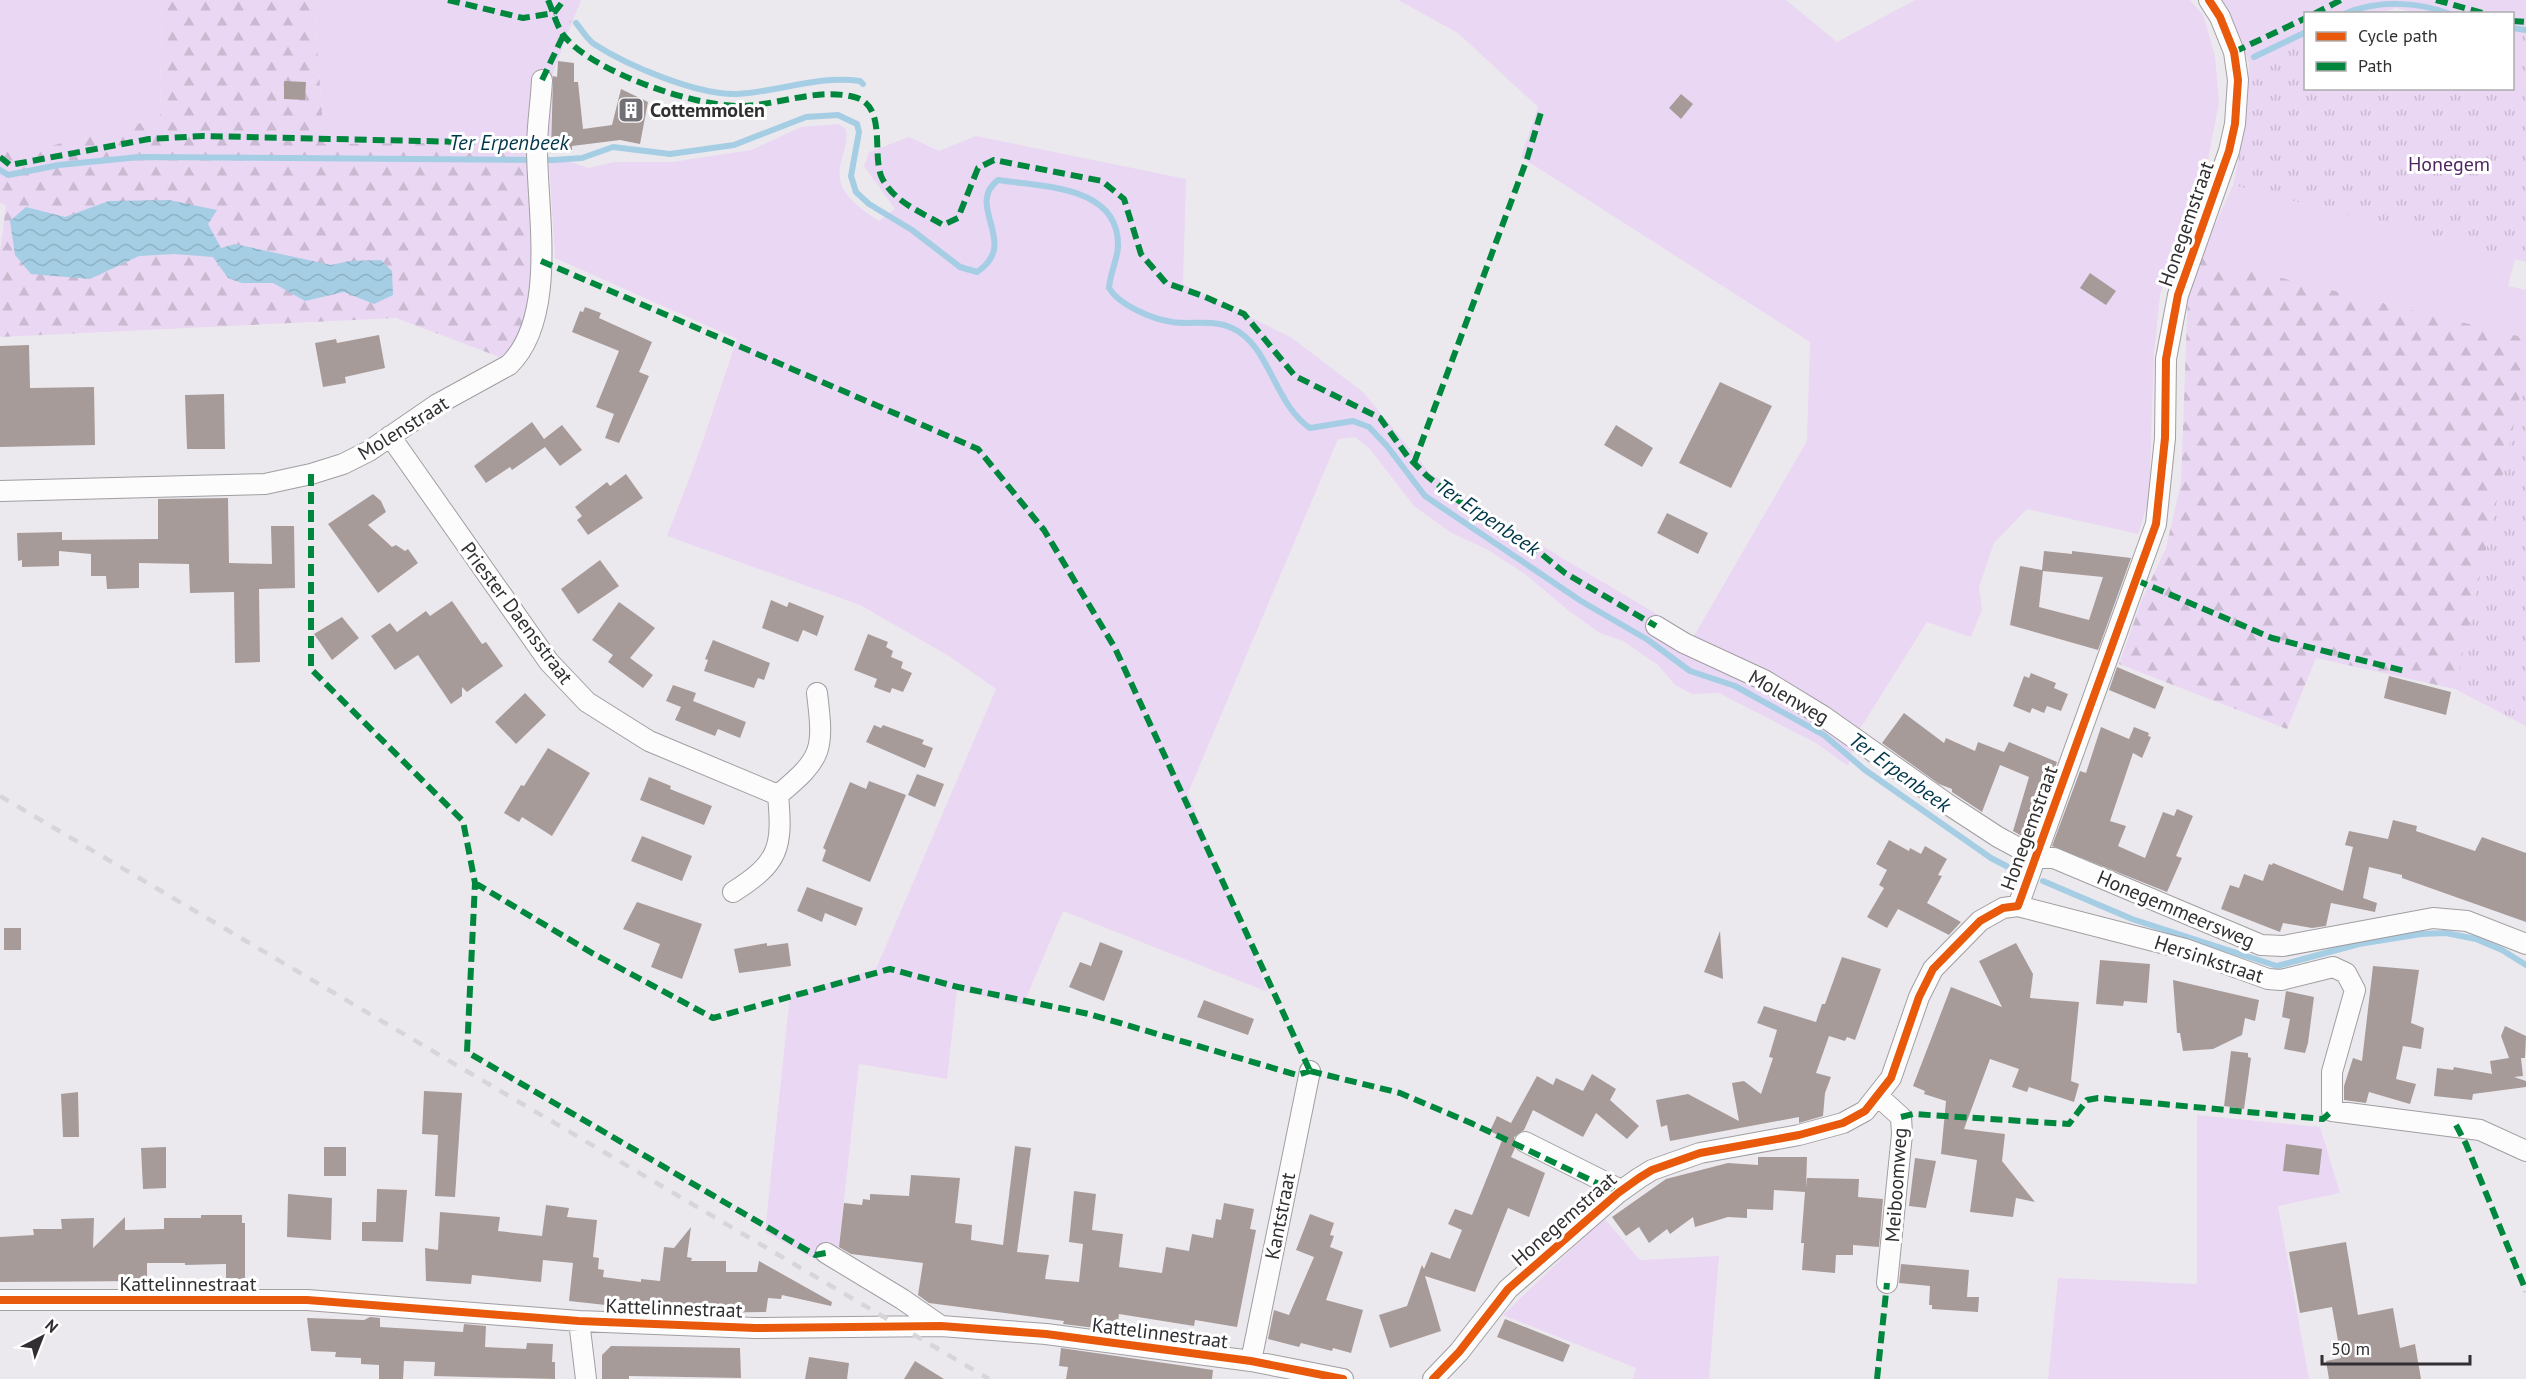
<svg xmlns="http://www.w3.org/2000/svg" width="2526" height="1379" font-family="'PT Sans',sans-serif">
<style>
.grass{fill:#ead7f3}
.forest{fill:url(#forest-firs)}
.park{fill:url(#park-tufts)}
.water{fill:url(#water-waves)}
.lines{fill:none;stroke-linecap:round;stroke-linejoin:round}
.stream{stroke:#a5cee4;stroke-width:6}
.building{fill:#a79b9a;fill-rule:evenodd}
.minor-casing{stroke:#a09ea1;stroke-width:22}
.minor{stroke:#fcfcfc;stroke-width:20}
.rail{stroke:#d7d5d7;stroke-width:4.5;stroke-dasharray:10 10;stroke-linecap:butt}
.quiet{stroke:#00873e;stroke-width:6;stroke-dasharray:12 6;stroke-linecap:butt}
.cycleway-casing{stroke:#fff;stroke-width:11}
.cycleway{stroke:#e8590c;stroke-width:8}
.labels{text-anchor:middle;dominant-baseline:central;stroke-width:6;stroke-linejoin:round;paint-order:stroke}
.poi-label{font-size:20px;font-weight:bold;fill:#312f32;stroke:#fff;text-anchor:start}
.park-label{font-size:20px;fill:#4f2760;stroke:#fff}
.street-label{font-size:20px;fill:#312f32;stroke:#fff}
.water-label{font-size:21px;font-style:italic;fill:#00364a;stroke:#fff}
</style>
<defs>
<pattern id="forest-firs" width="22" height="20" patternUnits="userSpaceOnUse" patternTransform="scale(1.5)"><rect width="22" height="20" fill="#ead7f3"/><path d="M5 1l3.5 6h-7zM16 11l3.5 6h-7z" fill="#c9b9d1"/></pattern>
<pattern id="park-tufts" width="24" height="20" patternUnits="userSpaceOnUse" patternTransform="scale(1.5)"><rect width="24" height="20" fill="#ead7f3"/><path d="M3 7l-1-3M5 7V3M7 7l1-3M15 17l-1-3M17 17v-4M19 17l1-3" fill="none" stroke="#c9b9d1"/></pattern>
<pattern id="water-waves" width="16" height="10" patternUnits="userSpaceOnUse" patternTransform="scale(1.5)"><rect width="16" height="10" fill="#a5cee4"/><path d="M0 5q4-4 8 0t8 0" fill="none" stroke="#8eb1c4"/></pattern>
</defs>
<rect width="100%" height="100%" fill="#ece9ee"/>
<path class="grass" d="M0,0H162L160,118L15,155L0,145Z
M314,0H559L571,25L552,76L551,151L527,142L324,144Z
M1398,0H1786L1837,42L1915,0H2190L2203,15L2215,56L2219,102L2208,160L2160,295L2154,354L2149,500L2138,534L2027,509L1994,543L1979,587L1982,609L1971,637L1927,622L1858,732L1848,766L1816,743L1719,693L1692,694L1675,685L1658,665L1623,641L1600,633L1569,611L1525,574L1488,550L1450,532L1414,506L1369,448L1355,437L1338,439L1188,793L1268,992L1063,911L1023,1005L957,990L947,1079L859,1064L838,1253L826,1247L818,1261L765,1232L790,995L876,969L996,689L949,656L860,605L667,536L696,461L737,339L555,258L549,161L572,162L588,168L614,162H672L751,150L801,127L839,124L846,129C848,141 844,151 841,162C833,191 858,207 879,221L895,209L864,166L869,152L909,137L939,151L976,136L1186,179L1183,284L1292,338L1363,392L1431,474L1562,558L1694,636L1807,441L1810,342L1521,157L1538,107L1458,33Z
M2221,0H2526V32H2513L2512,14L2417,13L2396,8L2380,13L2306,14L2305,42L2249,63L2226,6Z
M2233,185L2515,259L2508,286L2526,290V338L2200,258Z
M2197,1115L2320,1127L2340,1193L2278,1206L2309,1379H2048L2058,1278L2197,1284Z
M1604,1218L1640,1260L1719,1256L1709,1379H1633L1636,1368L1503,1315Z"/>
<path class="forest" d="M162,0H314L324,144L527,142L534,248L529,298L517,341L502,358L396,318L0,337V251L6,205L0,203V145L15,155L160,118Z
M2200,258L2526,338V371L2455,689L2316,658L2287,729L2119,664L2143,597L2166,548L2181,483L2188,291Z"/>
<path class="park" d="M559,0H581L571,25Z
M2513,32H2526V262L2233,185L2245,129L2249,63L2305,42L2306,88H2512Z
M2526,371V726L2455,689Z"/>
<path class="water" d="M169,200L217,210L208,224L221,248L235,244L331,265L349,261L381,260L392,271L393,295L374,304L344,292L305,301L273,283H242L228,278L213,257L174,254L139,256L90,279L31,274L15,255L10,221L26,207L65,217L109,201Z"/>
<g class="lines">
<path class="stream" d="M2344,14C2378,0 2416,1 2450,14
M576,23C582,30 587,39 594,44C628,66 697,95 737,94C778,92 818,75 860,81L863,84
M2512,28L2526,30
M2254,57L2306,32
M0,170L8,175L59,165L139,157L554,160L582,158L613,147L670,154L734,145L806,117L838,115L857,124L859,132L851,176L856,192L869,204L912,230L960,267L977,272C1021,243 964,206 998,180C1042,187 1120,185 1118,247C1117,260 1110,274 1109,288C1119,305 1152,319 1172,322C1191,325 1214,319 1232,328C1270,345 1274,404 1310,428L1353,421L1369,427L1387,446L1425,496L1581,601L1648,640L1690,671L1735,686L1824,735L1865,770L1991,858L2016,871
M2043,881L2132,919L2277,966L2359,944L2421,934L2446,933L2476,939L2502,950L2526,965"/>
</g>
<path class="building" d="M558,61L574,63V82H578L583,129L612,125L621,89L648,102L640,144L620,140L572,146V150L551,151L553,76L557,77Z
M284,81L306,82L305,100L284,99Z
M1681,94L1693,104L1681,119L1669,108Z
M2090,273L2116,291L2106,305L2080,288Z
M585,307L601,313L599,318L652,342L639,372L649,376L619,443L605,438L614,414L596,407L619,351L572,332L580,311L583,312Z
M379,335L385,368L345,377L346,383L323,387L315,343L336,339L337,343Z
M29,345L30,388L94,387L95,445L0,447V346Z
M1720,382L1772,406L1731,488L1679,463Z
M224,394L225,449H187L185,395Z
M532,422L544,439L562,425L582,450L560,466L545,447L512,470L510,467L486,483L474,466Z
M1616,425L1653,448L1642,467L1604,445Z
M626,474L643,498L588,535L577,520L582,516L575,507L607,482L610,486Z
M373,494L381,501L386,512L368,525L392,547L396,545L405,551L408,549L418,563L378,593L328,524Z
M228,498L229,563L272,564L271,526H294L295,588L259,589L260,662L235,663L234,592L190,593L189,564L139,563V588L107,589L106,576H91V554L59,551V566L22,567V560L18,561L17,533L62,532V540L158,539V499Z
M1667,513L1708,533L1698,554L1657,533Z
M2044,551L2072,554V551L2131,558L2098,650L2010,625L2020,566L2042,570ZM2043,571L2103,577L2089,620L2039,607Z
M600,560L619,586L578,614L561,589Z
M771,600L787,607L789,602L824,616L817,636L803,630L798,642L762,628Z
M452,601L482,644L486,642L503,666L467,692L462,687V696L451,704L418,655L395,670L371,636L390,623L397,632L426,611L430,616Z
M619,602L655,628L630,658L653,675L643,688L608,662L613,655L592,640Z
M342,617L359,638L332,660L314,634Z
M868,634L888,642L886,647L893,651L891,657L903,662L901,668L912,673L903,692L892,688L890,693L874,687L877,679L854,670Z
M713,640L770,663L764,680L758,678L754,688L704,671L708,660L705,659Z
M2117,667L2164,687L2155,709L2109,690Z
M2031,673L2056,683L2054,688L2068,694L2061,711L2047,706L2044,713L2032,708L2030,713L2013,706L2024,676L2029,678Z
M2389,676L2451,692L2446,715L2384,698Z
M673,685L696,693L693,701L746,722L740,738L718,729L715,736L675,720L681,707L666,701Z
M525,693L546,715L516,744L495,722Z
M1904,713L1944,743L1946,738L1975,751L1978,742L2004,752L2009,742L2057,762L2029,840L2013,831L2029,777L2000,765L1982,812L1952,792V789L1939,784L1882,743Z
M874,725L881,728L883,725L924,740L922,744L933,748L925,768L866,742Z
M2101,727L2129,739L2134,727L2149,733L2148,736L2151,737L2142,758L2133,753L2110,821L2126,826L2118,846L2145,858L2163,812L2174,816L2177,809L2193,816L2176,856L2182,858L2167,892L2052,846L2080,771L2086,773Z
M548,748L590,773L552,836L522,817L519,822L504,813L521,785L524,786Z
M917,774L944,784L935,807L908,795Z
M649,777L671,786L670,789L712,806L704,825L640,800Z
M869,781L906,795L870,882L822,861L826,850L823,848L850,782L866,789Z
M2393,820L2417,826L2416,831L2475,851L2482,837L2526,853V922L2402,878V875L2369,867L2363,898L2377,903L2375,912L2331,903L2326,926L2312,928L2283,923L2280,932L2221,909L2230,885L2239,888L2244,874L2263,881L2269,864L2272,865L2273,863L2343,891L2353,847L2345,845L2349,831L2388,839Z
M642,836L692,856L682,881L631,861Z
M1889,840L1909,851L1910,848L1921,854L1925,846L1947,859L1938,875L1942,876L1927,903L1961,922L1949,935L1898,909L1887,928L1867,917L1884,888L1879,885L1887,870L1876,864Z
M807,887L863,908L856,926L825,913L822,922L797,911Z
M637,902L702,924L682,979L651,967L660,944L623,929Z
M4,928H21V950H4Z
M1720,931L1723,979L1704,972Z
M1100,942L1123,951L1104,1001L1069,987L1080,962L1091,966Z
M767,943V946L788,943L791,966L739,973L734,949Z
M2016,943L2033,974L2030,998L2079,1002L2071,1081L2079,1084L2074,1102L2029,1087L2027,1092L2012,1087L2019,1069L1990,1059L1964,1129L2005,1134L2002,1161L2035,1202L2016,1198L2013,1217L1970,1212L1977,1160L1941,1154L1946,1101L1924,1094L1925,1091L1913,1086L1951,987L2002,1007L1979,961Z
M1842,957L1881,969L1855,1040L1847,1037L1845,1041L1829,1036L1816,1073L1831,1077L1825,1093L1823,1116L1799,1123V1117L1670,1141L1667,1125L1661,1127L1656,1100L1688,1094L1739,1121L1732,1083L1744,1081L1761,1094L1773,1058L1769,1057L1777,1030L1757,1023L1764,1006L1816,1022L1822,1004H1825Z
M2100,960L2150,964L2147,1003L2124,1001L2123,1006L2096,1004Z
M2373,966L2419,970L2411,1023L2424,1028L2421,1049L2403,1046L2396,1079L2416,1084L2410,1104L2369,1092L2366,1103L2344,1100V1086L2353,1058L2362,1061Z
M2173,980L2259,1000L2255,1021L2245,1018L2242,1035L2213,1049L2183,1051L2180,1033H2177Z
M2286,991L2314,997L2308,1043L2305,1053L2284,1049L2290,1019L2282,1017Z
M1204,1000L1254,1019L1248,1035L1197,1017Z
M2505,1026L2526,1036L2525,1058H2521L2523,1076L2514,1077L2526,1081V1087L2473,1094L2472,1100L2434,1096L2437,1068L2453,1070L2454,1067L2492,1074L2490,1061L2509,1058L2501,1036Z
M2231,1051L2248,1053V1057L2251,1058L2244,1109L2224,1106Z
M1592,1074L1616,1089L1610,1100L1639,1126L1627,1139L1596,1113L1583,1137L1533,1110L1524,1130L1514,1137L1515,1148L1511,1157L1545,1173L1529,1217L1508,1208L1475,1292L1425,1276L1441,1331L1390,1348L1379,1315L1407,1306L1422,1265L1424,1269L1431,1252L1450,1259L1462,1230L1448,1224L1455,1209L1472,1215L1503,1138L1490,1131L1497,1116L1511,1123L1537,1076L1553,1085L1556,1078L1583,1091Z
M424,1091L462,1093L455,1197L435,1196L438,1135L422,1134Z
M78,1092L79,1137H63L61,1094Z
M2286,1144L2322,1149L2319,1175L2283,1171Z
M1015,1146L1031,1148L1017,1252L1049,1255L1045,1279L1079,1282L1083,1244L1069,1242L1074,1191L1096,1194L1092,1230L1123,1234L1119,1267L1162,1273L1166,1247L1189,1251L1192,1234L1213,1238L1216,1219L1221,1220L1224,1203L1254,1209L1250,1229L1256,1230L1237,1327L1195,1320L1194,1326L1119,1314L1118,1323L1111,1322V1330L1063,1324L1064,1321L929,1303L918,1295L923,1263L851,1254L839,1247L844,1203L862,1205L863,1199L870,1200V1194L909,1196L911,1175L960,1178L955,1223L972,1225L971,1240L1003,1245Z
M166,1147V1188L143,1189L141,1148Z
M324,1147H346V1176H324Z
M1758,1157H1807L1806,1188L1807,1178L1859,1179L1858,1197L1883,1199L1879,1247L1853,1245V1255H1836L1835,1273L1802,1270L1804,1243H1801L1805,1192L1774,1190L1773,1210L1747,1209V1218L1728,1217L1695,1227L1693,1217L1670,1234L1667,1229L1649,1243L1639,1227L1626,1236L1612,1217L1666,1179L1728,1163L1758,1165Z
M1915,1158L1936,1161L1926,1208L1909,1206Z
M377,1189L407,1190L403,1242L362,1241V1222H376Z
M288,1194L332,1198L331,1240L287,1237Z
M546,1205L569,1208L567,1217L597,1220L593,1257L599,1258L598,1269L604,1270L603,1277L641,1282V1279L660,1281L664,1247L674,1248L691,1227L687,1257L692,1258L691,1261H726V1272H757L759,1261L832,1302L831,1306L782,1295L781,1299L768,1298L766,1312L698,1313L615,1303V1306L569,1301L573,1263L543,1260L541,1282L472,1275L471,1284L426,1281L425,1248L438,1250L440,1212L500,1217L498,1231L542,1236Z
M1310,1214L1334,1223L1330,1235L1334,1236L1330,1247L1343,1252L1326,1300L1363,1310L1351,1353L1333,1348L1332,1351L1301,1343L1299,1347L1268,1339L1274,1310L1289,1315L1314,1257L1296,1250Z
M201,1215H242V1223H245V1284H226V1264L185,1265V1263H147V1281L0,1282V1237L34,1235L33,1229H62L61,1219L94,1218L93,1248L125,1217V1230L164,1229V1218H201Z
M2346,1242L2358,1315L2393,1308L2400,1348L2415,1344L2421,1379H2329L2326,1361L2341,1358L2332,1307L2300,1313L2289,1252Z
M1901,1264L1969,1270L1967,1297H1979L1978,1312L1932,1309V1305H1929L1930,1286L1899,1283Z
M370,1317L380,1318V1327L463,1332L464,1324L486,1326L485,1347L526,1349L527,1343L553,1344L552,1362H555V1379L434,1376L435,1362L404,1361L403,1379H379V1365L361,1364V1358L335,1357L336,1352L311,1351L307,1318L364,1320Z
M1505,1319L1570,1345L1563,1362L1497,1337Z
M611,1346L740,1348L741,1378L629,1376V1379H602V1355Z
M1061,1348L1213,1370L1212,1379H1066L1068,1367L1059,1366Z
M809,1357L849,1363L847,1379H805Z
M915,1361L944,1379H904Z"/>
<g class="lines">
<g class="minor-casing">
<path id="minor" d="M390,436L549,662L587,702L649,741L778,795C823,758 824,750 817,693
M0,491L265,484L311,474L343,464L369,451L436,405L509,365C558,317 537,211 537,148C537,126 541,102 542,80
M1656,626L1684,643L1764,680L1823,716L1946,803L1998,837L2037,858H2054L2261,945L2283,946L2433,918L2467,921L2526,944
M733,892C779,863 783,848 778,795
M2018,906L2156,524L2165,438L2166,359L2178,295L2229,151L2235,124L2238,80L2234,52L2220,17L2209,0
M1878,1096L1901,1117L1902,1134L1887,1283
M1525,1142L1621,1190
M826,1253L902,1299L941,1326
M0,1300H307L579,1321L755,1328L941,1326L1046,1334L1251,1361L1343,1379
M579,1321L586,1379
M1251,1361L1310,1071
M1433,1379L1459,1352L1508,1289L1618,1193L1639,1178L1652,1170L1700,1153L1799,1135L1843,1123L1865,1111L1891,1078L1919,997L1933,969L1980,921L2003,908L2018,906L2185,949L2268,979L2281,980L2333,967L2346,973L2355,990L2332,1072V1111L2480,1130L2526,1151"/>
</g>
<use href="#minor" class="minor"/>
<path class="rail" d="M0,796L989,1379"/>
<path class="quiet" d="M448,0L523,18L554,13
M548,0C553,11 557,28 565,37C594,72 691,105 736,106C775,107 815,87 854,97C888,105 871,155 882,178C894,202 921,212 943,225L958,218L978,168L994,160L1102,181L1124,199L1141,254L1166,283L1203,296L1244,314L1295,376L1380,418L1408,457L1427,476L1456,499L1539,552L1565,573L1656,626
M2436,0L2486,14
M554,13L564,0
M2314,14L2341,0
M2512,21L2526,22
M2234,52L2306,18
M542,80L563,36
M0,157L10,165L149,139L203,136L465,142L538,141
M541,261L978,449L1044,530L1115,648L1310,1071
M1414,463L1527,159L1542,109
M311,474V669L463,821L475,883L467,1052L815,1255L826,1253
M2136,580L2272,638L2405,671
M475,883L592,953L713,1018L890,969L958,987L1089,1014L1297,1075L1310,1071
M1310,1071L1400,1093L1471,1123L1618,1193
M1901,1117L1913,1114L2069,1124L2087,1100L2098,1098L2323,1119L2332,1111
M2456,1125L2466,1144L2526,1291
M1877,1379L1887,1283"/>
<g class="cycleway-casing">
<path id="cycleway" d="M0,1300H307L579,1321L755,1328L941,1326L1046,1334L1251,1361L1343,1379
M1433,1379L1459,1352L1508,1289L1618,1193L1639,1178L1652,1170L1700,1153L1799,1135L1843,1123L1865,1111L1891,1078L1919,997L1933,969L1980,921L2003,908L2018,906L2156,524L2165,438L2166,359L2178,295L2229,151L2235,124L2238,80L2234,52L2220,17L2209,0"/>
</g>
<use href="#cycleway" class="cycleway"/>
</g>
<defs>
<g id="building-square" transform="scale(1.35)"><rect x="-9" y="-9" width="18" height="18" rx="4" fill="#727074" stroke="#fff"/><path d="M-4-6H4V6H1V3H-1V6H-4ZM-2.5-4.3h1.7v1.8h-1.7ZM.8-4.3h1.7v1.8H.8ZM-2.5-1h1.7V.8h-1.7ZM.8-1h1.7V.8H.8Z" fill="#fff"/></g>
</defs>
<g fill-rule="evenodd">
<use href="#building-square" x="631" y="110"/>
</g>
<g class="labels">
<g class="poi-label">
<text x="650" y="110">Cottemmolen</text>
</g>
<g class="park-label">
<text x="2449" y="164">Honegem</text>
</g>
<g class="street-label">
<text transform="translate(2186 224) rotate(-71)">Honegemstraat</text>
<text transform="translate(403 428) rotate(-32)">Molenstraat</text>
<text transform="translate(517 613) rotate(53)">Priester Daensstraat</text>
<text transform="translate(1789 697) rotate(30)">Molenweg</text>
<text transform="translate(2029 828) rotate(-70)">Honegemstraat</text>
<text transform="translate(2176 909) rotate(23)">Honegemmeersweg</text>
<text transform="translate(2209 959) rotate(18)">Hersinkstraat</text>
<text transform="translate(1896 1185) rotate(-86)">Meiboomweg</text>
<text transform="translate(1280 1216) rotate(-79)">Kantstraat</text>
<text transform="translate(1564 1219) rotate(-41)">Honegemstraat</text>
<text x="188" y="1284">Kattelinnestraat</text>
<text transform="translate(674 1308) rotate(2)">Kattelinnestraat</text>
<text transform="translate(1160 1333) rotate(7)">Kattelinnestraat</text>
</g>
<g class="water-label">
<text x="509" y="142">Ter Erpenbeek</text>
<text transform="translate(1488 517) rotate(34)">Ter Erpenbeek</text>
<text transform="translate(1900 772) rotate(36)">Ter Erpenbeek</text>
</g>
</g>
<rect x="2304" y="12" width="210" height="78" fill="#ffffff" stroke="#adacad" stroke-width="1.5"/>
<rect x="2316" y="32" width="30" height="9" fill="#e8590c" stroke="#adacad" stroke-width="1.5"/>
<text x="2358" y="42" font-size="18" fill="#312f32">Cycle path</text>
<rect x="2316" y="62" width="30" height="9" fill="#00873e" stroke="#adacad" stroke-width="1.5"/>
<text x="2358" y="72" font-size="18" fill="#312f32">Path</text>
<g transform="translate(42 1337) rotate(42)" stroke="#ffffff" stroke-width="4.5" paint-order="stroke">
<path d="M0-4.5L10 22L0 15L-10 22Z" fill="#312f32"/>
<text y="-9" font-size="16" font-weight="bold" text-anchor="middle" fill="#312f32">N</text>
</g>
<path d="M2322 1355v9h148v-9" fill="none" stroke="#312f32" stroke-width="3"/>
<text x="2331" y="1355" font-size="18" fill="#312f32" stroke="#ffffff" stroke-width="4.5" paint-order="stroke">50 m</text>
</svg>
